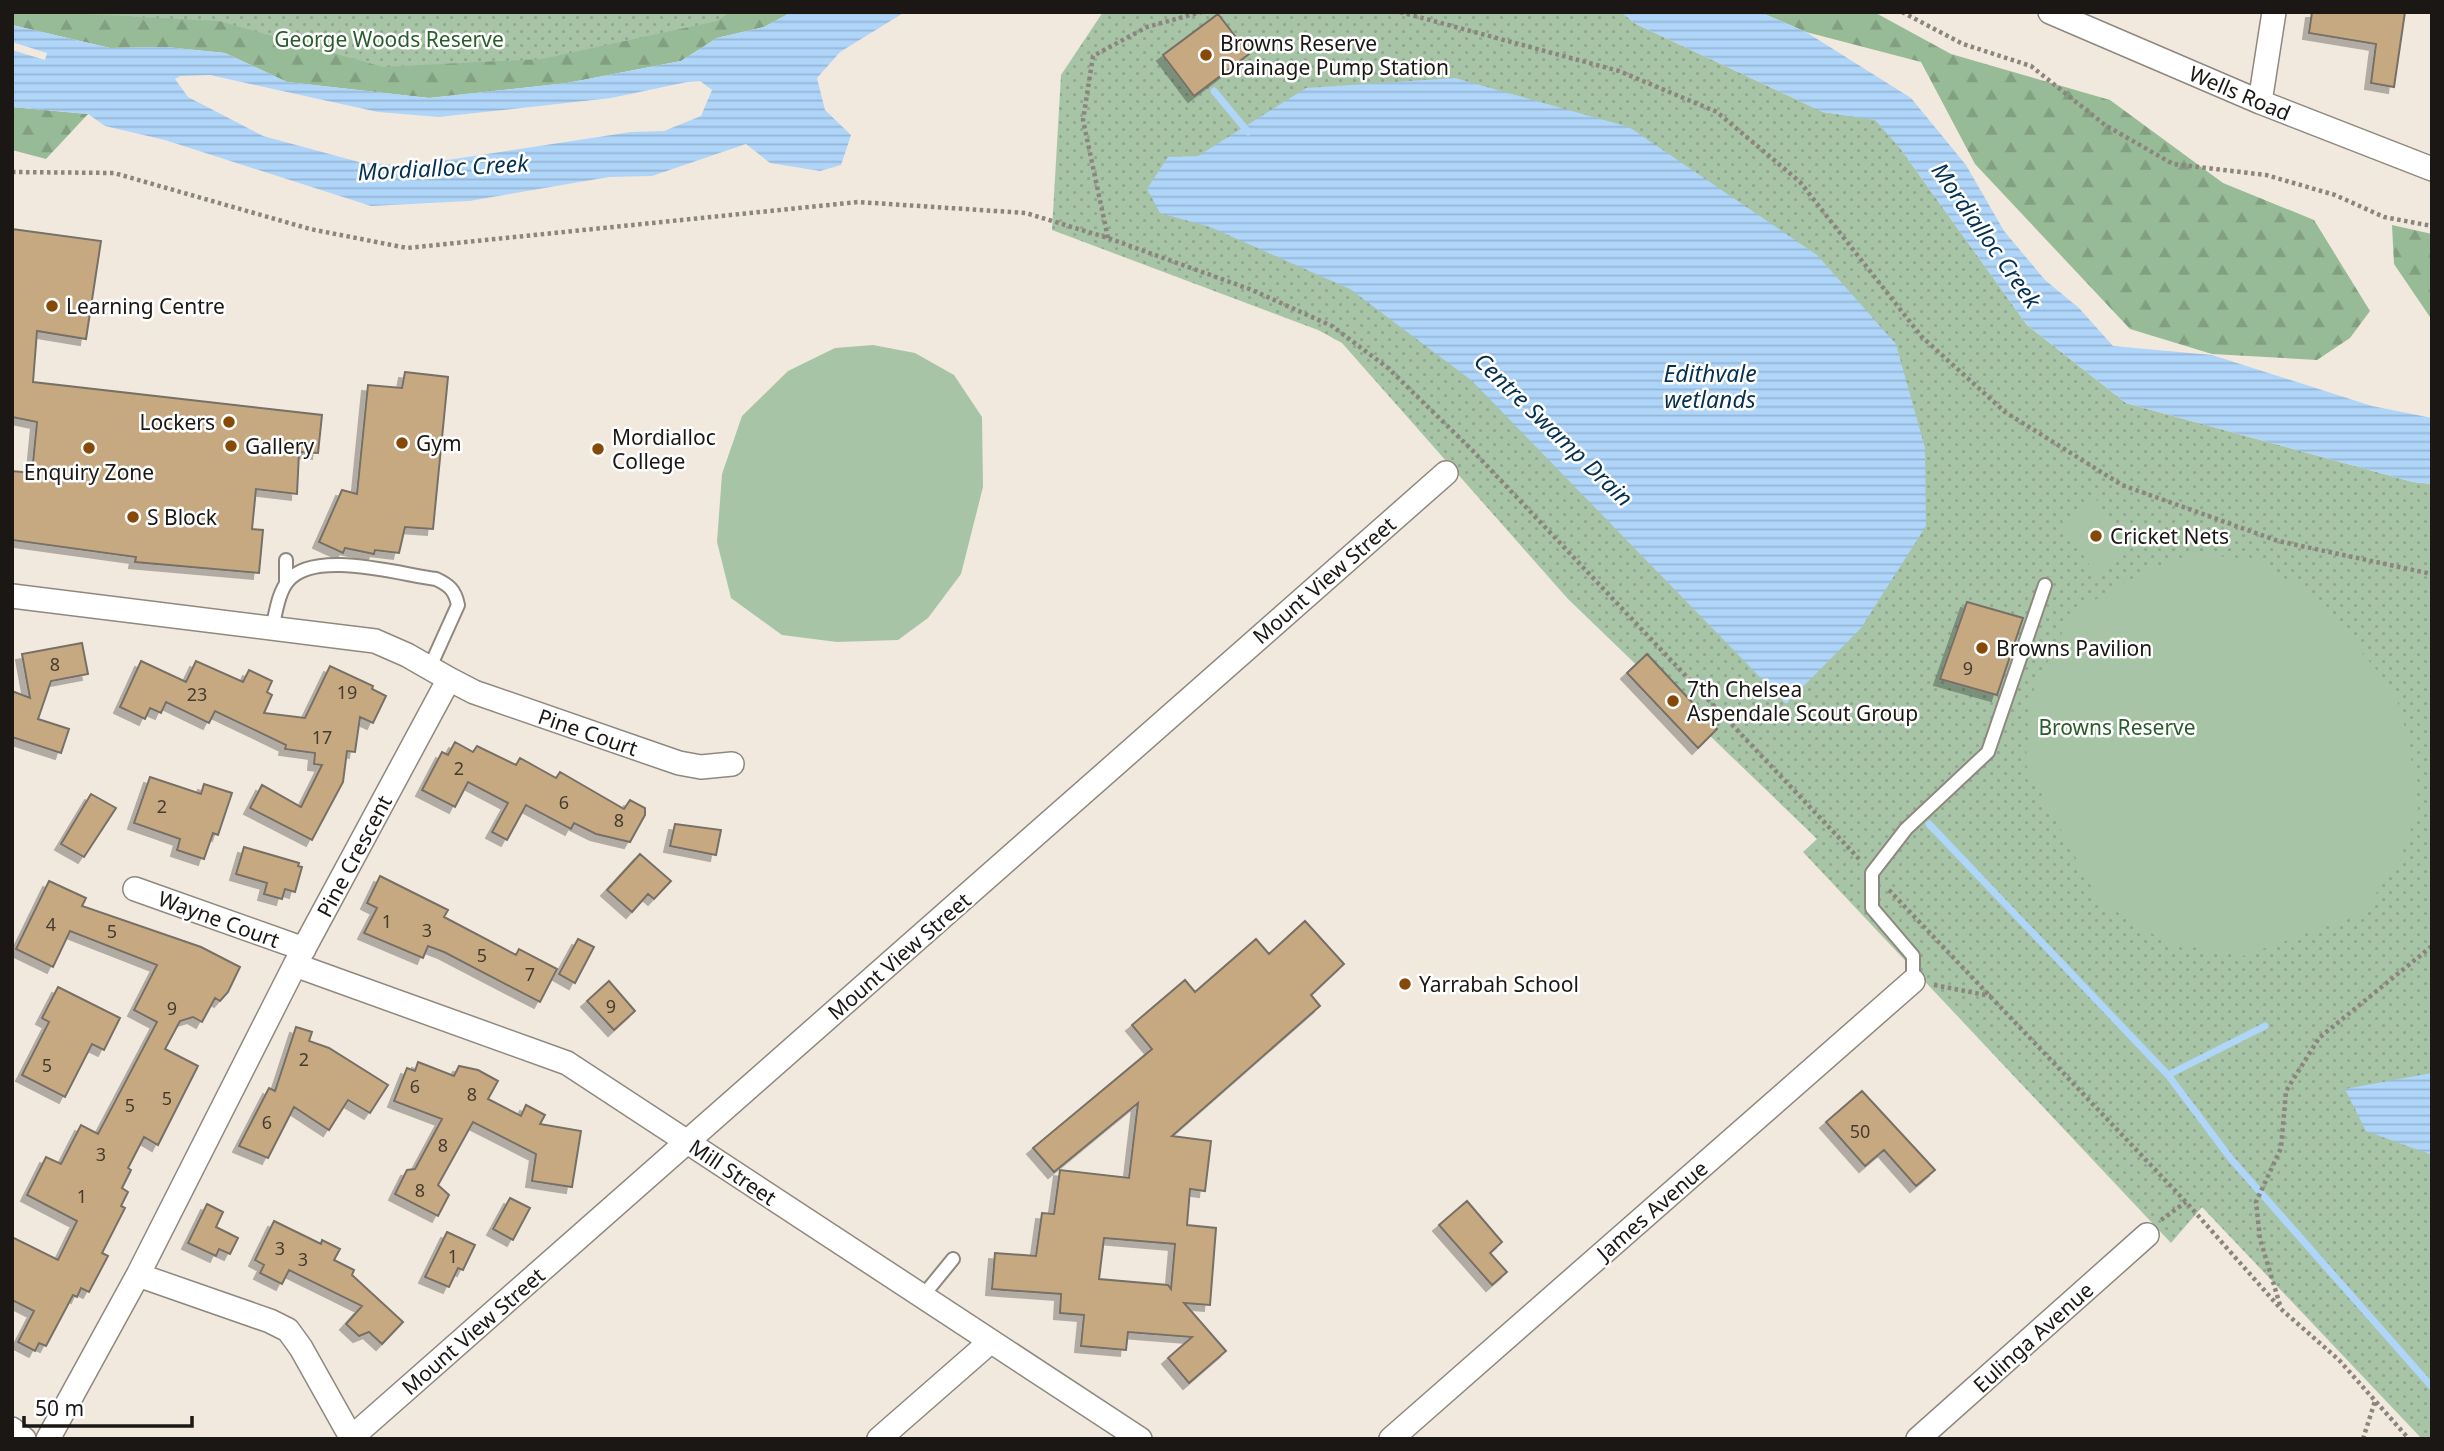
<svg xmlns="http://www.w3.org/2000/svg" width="2444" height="1451" font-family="'Noto Sans',sans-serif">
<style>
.forest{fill:url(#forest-firs)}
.park{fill:url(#park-dots)}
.pitch{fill:#a8c4a7}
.water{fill:url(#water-rules);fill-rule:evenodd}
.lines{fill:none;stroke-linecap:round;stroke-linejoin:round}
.stream{stroke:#afd5f9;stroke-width:7}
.building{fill:#c7a981;stroke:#777066;stroke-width:2;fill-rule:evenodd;filter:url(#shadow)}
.lane-casing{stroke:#8f887e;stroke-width:16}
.street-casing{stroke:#8f887e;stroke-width:26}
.path{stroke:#8b857e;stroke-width:4.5;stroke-dasharray:3.5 3.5;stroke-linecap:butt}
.lane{stroke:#fff;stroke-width:12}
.street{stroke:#fff;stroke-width:23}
.poi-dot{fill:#864907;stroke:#fff;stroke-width:2.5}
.labels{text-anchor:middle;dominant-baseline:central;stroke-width:5;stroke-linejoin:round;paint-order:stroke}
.number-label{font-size:18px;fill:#453c2f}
.park-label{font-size:21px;fill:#295c2c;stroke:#fff}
.poi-label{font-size:21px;fill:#1a1714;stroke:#fff;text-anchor:start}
.street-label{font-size:21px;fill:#1a1714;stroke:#fff}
.water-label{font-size:23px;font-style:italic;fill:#043152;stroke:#fff}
</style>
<defs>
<pattern id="forest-firs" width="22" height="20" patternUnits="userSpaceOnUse" patternTransform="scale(1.75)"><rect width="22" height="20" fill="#97bb97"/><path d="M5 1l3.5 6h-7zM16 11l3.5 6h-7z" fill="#82a081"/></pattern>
<pattern id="park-dots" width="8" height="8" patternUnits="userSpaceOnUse" patternTransform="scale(1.75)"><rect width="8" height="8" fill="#a8c4a7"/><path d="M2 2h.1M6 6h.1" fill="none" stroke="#90a88f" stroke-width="1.8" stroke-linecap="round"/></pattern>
<pattern id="water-rules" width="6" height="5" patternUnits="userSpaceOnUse" patternTransform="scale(1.75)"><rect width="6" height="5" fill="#afd5f9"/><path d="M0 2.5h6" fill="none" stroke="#96b6d5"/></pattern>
<filter id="shadow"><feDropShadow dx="-6" dy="6" stdDeviation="0" flood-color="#0004"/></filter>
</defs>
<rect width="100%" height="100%" fill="#f1e9de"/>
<path class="forest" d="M14,12H792L764,27L717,38L681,61L567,83L429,98L287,82L225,53L166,47L110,48L12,25Z
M1760,12H1874L1951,54L2110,100L2223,183L2314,220L2370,311L2350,338L2317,360L2212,354L2130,329L1975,164L1921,62L1806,32Z
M12,107L88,114L46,159L12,150Z
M2392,225L2432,234V320L2394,264Z"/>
<path class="park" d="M46,12H731L717,21L542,59L383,67L219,21Z
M1103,12H1621L1636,24L1823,112L1875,119L1900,148L2027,325L2126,403L2413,482L2432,484V1439H2422L2202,1207L2171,1243L1803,852L1817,839L1568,599L1342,343L1318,330L1052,230L1061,75Z"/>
<path class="pitch" d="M873,345L915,353L954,375L982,417L983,487L961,574L928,618L898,640L837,642L782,635L731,598L717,542L722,474L742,416L788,371L835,348Z
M2096,499L2130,551L2095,574L2062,521Z
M2196,553L2256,561L2311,594L2394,690L2409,741L2418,809L2401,857L2362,914L2243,956L2168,943L2099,901L2025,763L2034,689L2072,613L2144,572Z"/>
<path class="water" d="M792,12H905L840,52L817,78L825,110L851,135L841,165L820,171L770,163L746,144L652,176L609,177L469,201L371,206L165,140L105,126L88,114L12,107V50L45,60L47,53L12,42V25L110,48L166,47L225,53L287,82L429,98L567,83L681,61L717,38L764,27ZM210,75L378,112L439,117L611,98L687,82L700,81L712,90L701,116L664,131L631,132L408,166L359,162L263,136L188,97L175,79L180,76Z
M1621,12H1760L1806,32L1911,98L1966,165L2004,231L2045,280L2079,308L2113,346L2212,355L2372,406L2432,418V484L2413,482L2126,403L2027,325L1900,148L1875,120L1823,112L1636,24Z
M1455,78L1629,127L1817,255L1896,344L1925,448L1926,526L1861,628L1786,704L1471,380L1350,289L1210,227L1160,213L1147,189L1168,157L1198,156L1306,88Z
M2432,1073V1155L2366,1131L2345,1089Z"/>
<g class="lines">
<path class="stream" d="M1214,91L1248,132
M1929,824L2168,1075L2231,1159L2432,1387
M2168,1075L2265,1026"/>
</g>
<path class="building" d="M2312,12H2405L2394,87L2371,83L2376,44L2309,33Z
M1218,14L1249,54L1194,96L1163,55Z
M12,229L101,241L86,339L37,331L33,382L322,415L318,453L299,452L297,494L256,489L252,529L263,530L259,573L135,562L136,557L12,540V471L32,473L37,422L12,417Z
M405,372L448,377L433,529L405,527L399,553L375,550L374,554L345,548L343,553L319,542L342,490L357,494L368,385L402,388Z
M1967,602L2023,618L1997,695L1940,679Z
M82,643L88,674L51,681L38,719L69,729L61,753L12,737V691L30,698L22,654Z
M1647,654L1717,729L1698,748L1627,673Z
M141,661L186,682L196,661L243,682L249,670L272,681L267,692L272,695L264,713L305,718L330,666L373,686L372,689L386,696L373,723L360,717L355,752L347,751L343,782L312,840L250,808L262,785L301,807L322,765L314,764L315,753L285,749L286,745L215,711L209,723L166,702L161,713L150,708L145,719L120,707Z
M455,742L473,752L477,746L516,765L520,758L556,778L560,772L624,809L630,800L645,808V815L630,842L596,834L574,823L571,829L526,805L507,840L492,832L508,803L468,782L455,807L422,790L442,752L448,755Z
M150,777L201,794L204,784L232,793L218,835L213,833L204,859L177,850L180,839L134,823Z
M91,794L116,808L84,857L61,844Z
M675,824L721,830L716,855L670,846Z
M244,847L299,863L298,866L302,867L295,892L285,889L282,899L264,894L267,883L236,874Z
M640,854L671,881L654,899L648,894L632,912L607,890Z
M380,876L448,910L444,917L516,955L519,949L557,969L540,1002L444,952L428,946L423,958L364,933L377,908L367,903Z
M49,881L86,898L82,906L201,947L240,967L228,992L220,1001L215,998L202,1022L193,1017L180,1021L165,1049L198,1066L158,1145L144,1137L128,1168L131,1170L122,1188L128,1192L121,1206L125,1208L102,1253L108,1256L89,1292L81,1288L77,1297L73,1295L46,1346L39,1343L35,1351L18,1342L34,1311L12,1300V1237L58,1260L77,1221L27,1195L46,1157L61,1164L81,1125L98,1134L157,1022L134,1010L157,965L70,931L53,967L16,949Z
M1305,921L1344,964L1311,995L1320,1006L1172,1136L1211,1141L1205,1191L1190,1189L1187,1225L1216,1228L1210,1305L1184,1303L1226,1351L1189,1383L1168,1358L1192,1337L1128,1332L1126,1350L1081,1346L1084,1315L1060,1313L1061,1294L992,1289L995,1253L1036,1256L1042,1213L1054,1214L1060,1170L1129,1178L1138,1103L1054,1172L1033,1148L1152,1049L1132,1025L1185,980L1195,992L1256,939L1269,954ZM1104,1238L1175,1244L1171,1289L1168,1285L1099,1279Z
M578,939L594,947L575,983L559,974Z
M609,981L635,1011L614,1030L587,1001Z
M58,987L120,1018L104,1050L92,1044L65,1097L22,1075L49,1022L42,1018Z
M296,1027L312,1032L309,1041L329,1048L388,1085L370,1113L348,1100L329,1130L294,1107L268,1158L239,1146L269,1088L275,1091Z
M418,1062L454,1076L459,1066L478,1070L498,1081L488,1099L521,1116L526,1105L545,1115L540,1124L581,1131L572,1187L532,1181L536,1154L473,1122L438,1185L449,1195L438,1216L395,1194L407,1170L415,1169L442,1119L394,1101L407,1068L415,1071Z
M1862,1091L1935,1170L1916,1186L1884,1150L1865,1166L1826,1122Z
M510,1198L530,1208L513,1240L493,1229Z
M1467,1201L1502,1242L1490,1253L1507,1272L1492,1285L1439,1225Z
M207,1204L223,1212L216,1227L238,1238L230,1254L219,1249L216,1256L188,1243Z
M274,1221L321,1244L322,1240L340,1249L334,1260L354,1270L352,1275L403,1322L382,1344L369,1332L359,1336L346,1324L362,1306L289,1270L282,1284L260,1273L264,1265L255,1260Z
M447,1232L475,1245L463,1270L458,1268L449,1287L425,1277Z"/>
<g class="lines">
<g class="lane-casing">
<path id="lane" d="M286,560V583
M272,628C276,613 278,593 288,581C314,549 398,574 436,579C449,585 455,590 458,605L430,667
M1913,981V956L1872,908V873L1906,829L1988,752L2045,585
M922,1297L953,1259"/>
</g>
<g class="street-casing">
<path id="street" d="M2050,12L2260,102L2432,169
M2260,102L2274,12
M12,596L375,641L407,655L449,679L295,965L138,1275L48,1439
M449,679L474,692L679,763L701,767L732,764
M135,889L304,949
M295,965L567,1063L1140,1439
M138,1275L270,1321L288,1330L301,1348L352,1439
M12,1429L24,1439
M351,1438L1446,473
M879,1439L990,1342
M1391,1439L1913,981
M1918,1439L2147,1235"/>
</g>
<path class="path" d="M1400,12L1619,71L1717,112L1800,182L1922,337L2005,412L2122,485L2278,541L2432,574
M1902,12L1963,44L2031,66L2105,125L2173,164L2266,175L2335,195L2384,217L2432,226
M12,172L114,173L310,229L407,248L858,202L1026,213L1108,238L1252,290L1332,326L1388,368L1472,450L1861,861
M1108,238L1083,120L1093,56L1147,27L1201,12
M1889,890L2186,1202L2281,1309L2339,1360L2409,1439
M1934,985L1991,996
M2161,1220L2186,1202
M2280,1305L2260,1239L2256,1202L2281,1148L2286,1091L2319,1038L2432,946
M2363,1439L2375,1401"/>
<use href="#lane" class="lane"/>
<use href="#street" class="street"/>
</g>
<g class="poi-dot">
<circle cx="1206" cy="55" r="7"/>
<circle cx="52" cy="306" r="7"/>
<circle cx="229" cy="422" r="7"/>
<circle cx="402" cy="443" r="7"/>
<circle cx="231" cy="446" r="7"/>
<circle cx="89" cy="448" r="7"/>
<circle cx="598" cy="449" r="7"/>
<circle cx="133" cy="517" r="7"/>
<circle cx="2096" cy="536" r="7"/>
<circle cx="1982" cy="648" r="7"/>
<circle cx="1673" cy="701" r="7"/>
<circle cx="1405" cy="984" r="7"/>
</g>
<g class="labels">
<g class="number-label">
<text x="55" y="664">8</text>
<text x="1968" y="668">9</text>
<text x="347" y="692">19</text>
<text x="197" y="694">23</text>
<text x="322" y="737">17</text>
<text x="459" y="768">2</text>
<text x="564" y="802">6</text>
<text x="162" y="806">2</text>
<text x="619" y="820">8</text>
<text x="387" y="921">1</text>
<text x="51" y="924">4</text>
<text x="427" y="930">3</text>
<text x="112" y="931">5</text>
<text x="482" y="955">5</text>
<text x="530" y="974">7</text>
<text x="611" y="1006">9</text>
<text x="172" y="1008">9</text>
<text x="304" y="1059">2</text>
<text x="47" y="1065">5</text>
<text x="415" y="1086">6</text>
<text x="472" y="1094">8</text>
<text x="167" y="1098">5</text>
<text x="130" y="1105">5</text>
<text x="267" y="1122">6</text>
<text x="1860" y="1131">50</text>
<text x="443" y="1145">8</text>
<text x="101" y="1154">3</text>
<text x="420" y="1190">8</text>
<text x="82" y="1196">1</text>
<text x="280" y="1248">3</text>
<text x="453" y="1256">1</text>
<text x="303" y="1259">3</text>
</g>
<g class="park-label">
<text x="389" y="39">George Woods Reserve</text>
<text x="2117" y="727">Browns Reserve</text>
</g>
<g class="poi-label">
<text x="1220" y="43">Browns Reserve<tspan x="1220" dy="24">Drainage Pump Station</tspan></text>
<text x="66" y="306">Learning Centre</text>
<text x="215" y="422" text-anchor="end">Lockers</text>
<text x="612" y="437">Mordialloc<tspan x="612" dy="24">College</tspan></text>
<text x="416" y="443">Gym</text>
<text x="245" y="446">Gallery</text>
<text x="89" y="472" text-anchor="middle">Enquiry Zone</text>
<text x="147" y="517">S Block</text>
<text x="2110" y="536">Cricket Nets</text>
<text x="1996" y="648">Browns Pavilion</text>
<text x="1687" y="689">7th Chelsea<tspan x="1687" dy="24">Aspendale Scout Group</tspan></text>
<text x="1419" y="984">Yarrabah School</text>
</g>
<g class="street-label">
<text transform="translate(2240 93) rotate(23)">Wells Road</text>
<text transform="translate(1324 580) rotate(-41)">Mount View Street</text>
<text transform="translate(588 732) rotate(19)">Pine Court</text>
<text transform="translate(354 856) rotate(-62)">Pine Crescent</text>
<text transform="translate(219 919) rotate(20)">Wayne Court</text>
<text transform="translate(899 956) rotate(-41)">Mount View Street</text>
<text transform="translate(733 1172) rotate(34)">Mill Street</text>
<text transform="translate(1652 1210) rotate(-41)">James Avenue</text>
<text transform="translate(473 1331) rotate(-41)">Mount View Street</text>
<text transform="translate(2033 1337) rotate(-42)">Eulinga Avenue</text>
</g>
<g class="water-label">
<text transform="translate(443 167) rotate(-3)">Mordialloc Creek</text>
<text transform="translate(1987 235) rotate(55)">Mordialloc Creek</text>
<text x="1710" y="373">Edithvale<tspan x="1710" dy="26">wetlands</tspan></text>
<text transform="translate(1554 429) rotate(44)">Centre Swamp Drain</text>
</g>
</g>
<rect width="2444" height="1451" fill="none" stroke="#1a1714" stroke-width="28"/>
<path d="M24 1416v10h168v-10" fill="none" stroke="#1a1714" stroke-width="3.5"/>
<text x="35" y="1416" font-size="21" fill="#1a1714" stroke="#ffffff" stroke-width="5" paint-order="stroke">50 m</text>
</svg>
